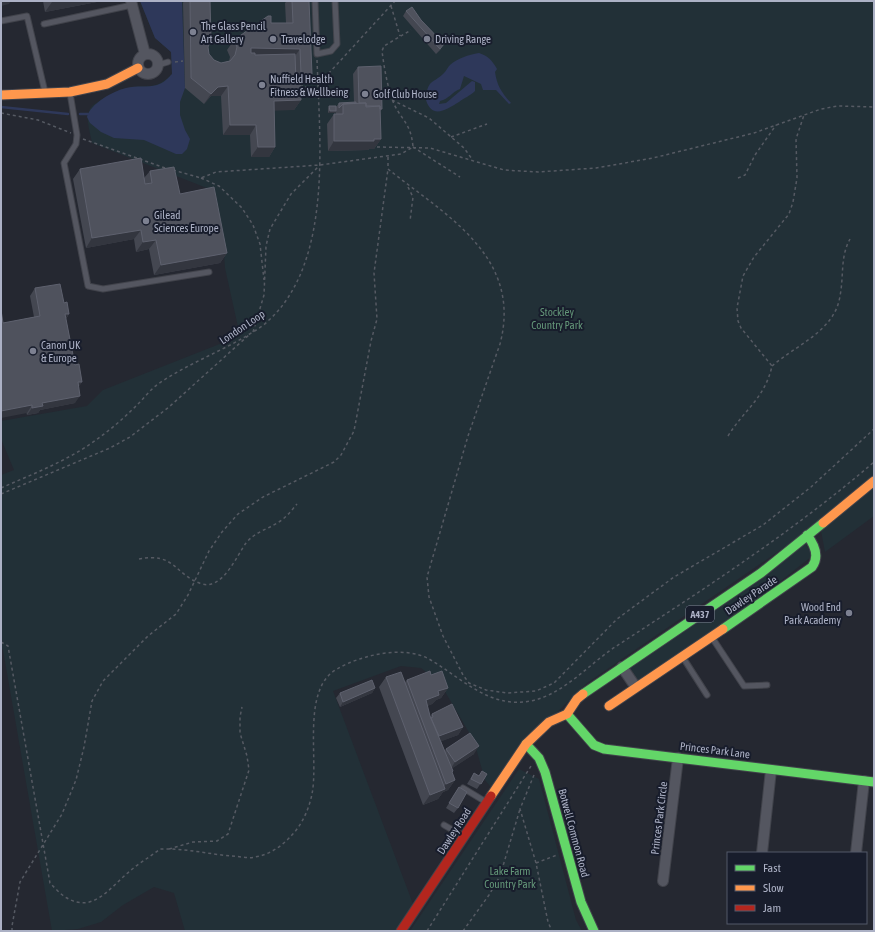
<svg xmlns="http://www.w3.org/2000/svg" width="875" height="932" font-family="'Asap Condensed',sans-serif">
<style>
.green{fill:#223037}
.water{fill:#2e385a}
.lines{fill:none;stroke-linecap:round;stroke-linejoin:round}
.stream{stroke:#2e385a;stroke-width:2.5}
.lane-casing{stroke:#41434b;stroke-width:7}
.street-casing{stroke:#41434b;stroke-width:12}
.fast-casing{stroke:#41434b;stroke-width:11}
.slow-casing{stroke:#41434b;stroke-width:11}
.jam-casing{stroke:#41434b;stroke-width:11}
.path{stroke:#565a63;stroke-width:1.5;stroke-dasharray:3 3;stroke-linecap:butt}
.lane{stroke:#545660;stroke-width:5}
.street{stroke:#545660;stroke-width:10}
.fast{stroke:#63d668;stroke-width:9}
.slow{stroke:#ff974d;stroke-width:9}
.jam{stroke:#b3261e;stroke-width:9}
.wall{fill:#444751}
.shaded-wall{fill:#33363f}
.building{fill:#4f525d;stroke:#5e616e}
.poi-dot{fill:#7d8191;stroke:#181d2c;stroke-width:1.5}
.labels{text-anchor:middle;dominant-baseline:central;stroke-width:4;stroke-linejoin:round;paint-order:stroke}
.shield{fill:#181d2c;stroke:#808597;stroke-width:1}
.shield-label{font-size:10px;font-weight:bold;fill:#acb1c5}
.poi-label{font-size:11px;fill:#acb1c5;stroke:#181d2c;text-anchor:start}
.park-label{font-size:11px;fill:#639678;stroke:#181d2c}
.street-label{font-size:11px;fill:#acb1c5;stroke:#181d2c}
</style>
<rect width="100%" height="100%" fill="#252831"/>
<path class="green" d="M140,1H874V482L808,531L587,683L536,733L494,791L485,780L474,741L440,683L421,668L401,666L333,691L413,904L396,931H185L174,893L154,887L123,905L101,922L78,929L52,931L3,650L1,648V475L14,470L1,439V421L87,406L103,390L240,336L225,268L223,241L212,190L92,143C90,130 83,115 93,105C103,99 116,90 127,88C148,83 154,92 172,74L171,52L155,38Z
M874,487V516L825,552L821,531Z
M805,543L810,551L811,557L711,636L635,686L622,667Z
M519,769L539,779L576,920L582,931H410Z"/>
<path class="water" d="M140,1H182L185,88L180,102V115L185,130L190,139L187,149L182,154H176L144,140L114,138L101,132L90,123L87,117C90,104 113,91 126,88C136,85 148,88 157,85C164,83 168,78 172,74L171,52L155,38Z
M479,53C488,56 492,60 497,69L495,72C497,86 502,93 511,103L509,104L496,90H483L481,84L464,76L460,89C452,92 449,99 440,101L439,104L446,103L472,81L475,82V91C470,96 464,98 459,102C447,109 432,120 426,100C427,79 433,84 444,73C446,71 448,67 450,65C458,58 468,55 479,53Z"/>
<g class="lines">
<path class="stream" d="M1,107L68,114
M80,114H88"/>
<g class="lane-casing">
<path id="lane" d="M315,1L317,54L331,51L337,44L335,1
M1,21L27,16L45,92
M44,24L132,5
M158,65L168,62
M70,93L77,135L76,144L64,163L88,286L103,289L209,272
M711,636L744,686L767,685
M682,656L707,695
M463,788L486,802
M444,825L463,836"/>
</g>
<g class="street-casing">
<path id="street" d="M131,1L145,54
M138 64a10 10 0 1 1 20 0a10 10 0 1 1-20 0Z
M622,667L635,686
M762,853L771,770
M856,853L864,781
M663,881L678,758"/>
</g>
<g class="fast-casing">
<path id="fast" d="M723,629L812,567C820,556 814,544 807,535
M583,694L761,573L823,523
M567,714L594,745L604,749L874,782
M526,744L539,758L545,772L581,902L594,931"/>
</g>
<g class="slow-casing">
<path id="slow" d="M1,95L70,92L107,84L138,68
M823,523L874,481
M609,706L723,629
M491,796L526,744L549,722L567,714L577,699L583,694"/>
</g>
<g class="jam-casing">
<path id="jam" d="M401,931L491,796"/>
</g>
<path class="path" d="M391,6L400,36
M317,60L318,84
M175,62L183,61
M300,86H306V88
M300,88H318
M392,100L429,118L464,148L472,159
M1,113L38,120L71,133
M451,137L487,124
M83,139L168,169
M377,147L430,148L504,170L538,172L596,168L653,158L754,133L821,109L838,106L874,107
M413,147L460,177
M388,157V169C445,215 523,256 500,344L468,436L427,577L429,597L443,636L463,675L469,683L486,690L507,693L536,691L554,683L617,619L674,577L763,525L811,487L874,429
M173,170L201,178L216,172L320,165L401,154L413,147C411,121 399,119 392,99C387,84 384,67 382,51L384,46L411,30
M201,178L219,186L242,208L253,225L260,244L264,280
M738,178L745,175L755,155L776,125
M408,187L413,197L410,221
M253,332L264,295L266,246L270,229L291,194L320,165
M772,366C796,345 835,331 840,296C844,276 840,257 850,239
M728,436C744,410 765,398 772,366L741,328L738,321L737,308L743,276L754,257L789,214L793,202L797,178L796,139L804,115
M1,488C35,473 70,460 100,437C114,427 127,415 139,403C145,397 151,389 158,384C184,366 215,354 243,338C251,333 261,328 268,321C328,267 321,158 318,85L395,1
M1,494L110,448L130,437L169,407L250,334
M139,559C176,552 174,575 202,584C223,590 237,555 246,543C255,532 266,530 277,523C285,519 291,511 297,504
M1,642L8,646L50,883C55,888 61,895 67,898C94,914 111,886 130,871C139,863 150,857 160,849C184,848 208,854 231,856C239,856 248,859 255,857C269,855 282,846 291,836C302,825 309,809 312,794C319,759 301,689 337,669C361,655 404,645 429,659C462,678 489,709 531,701C564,694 588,665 615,647C704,589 794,531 874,462
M534,775L520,809L536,863L548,922L552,931
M169,849L193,842L217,841L228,834L249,770L247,756L240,733V717L242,707
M536,863L557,855
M12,931V926L20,882L62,814L76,780L84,747L92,701L103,681L148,636L176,614L188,595L209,551L222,532L238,514L263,497L334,462L341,455L354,431L371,341L377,319L374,273L388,169
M427,931L531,766
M463,931L489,895L500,876L520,809"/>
<use href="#lane" class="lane"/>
<use href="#street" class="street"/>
<use href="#fast" class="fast"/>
<use href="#slow" class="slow"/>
<use href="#jam" class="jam"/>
</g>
<path class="wall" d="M43,1H102L45,12Z
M184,1H210L208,47L209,54L214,60L221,63L229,61L230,57L227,50L234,40L271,23H286L285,3L287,1H309L305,84H300L301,100L294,110H274L275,147L269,157H251L250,135H223L221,96H211L204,104L185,88L183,3Z
M406,11L441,49L436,54L403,16Z
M358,67L382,109L380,111L381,139L374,149H369L368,150L328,151L327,124L334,114H336V112L335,113H328V108L329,106L336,107L339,103L354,102L353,74Z
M80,169L144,178L150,171L180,194L227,253L220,263L154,275L149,249L136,252L134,239L86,248L73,179Z
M35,288L64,303L69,314L66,319L75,365L82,382L79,386L75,403L40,410L38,413L27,415L3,323L34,317L30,296Z
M431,675L448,688L441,698L436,700L432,704L427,706L430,717L432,714L463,727L458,735L441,741L445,751L446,749L474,754L452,768V773L455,780L448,790L443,792L438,799L423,805L379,687L386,677L405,682L407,680Z
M375,688L372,693L340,707L336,698L340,693Z
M474,773L479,776L487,774L477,789L467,784Z
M459,787L458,808L454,813L446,808Z"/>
<path class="shaded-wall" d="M1,1H11L9,4L1,6Z
M58,1H102L45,12L52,2Z
M251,48L300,49L293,59L244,58Z
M301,74H312L305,84H294Z
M228,86L221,96H211L204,104L211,94L218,87Z
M301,100L294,110L267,111L274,101Z
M330,111H336L335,113H328Z
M230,125H256L250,135H223Z
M381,139L374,149H369L368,150L328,151L334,141Z
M258,147H275L269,157H251Z
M141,230L134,239L86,248L92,238Z
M156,240L149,249L136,252L143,242Z
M227,253L220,263L154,275L161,265Z
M65,314H69L64,321Z
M78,382H82L77,389Z
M80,396L75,403L40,410L38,413L27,415L32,408L42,403Z
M32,405L27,413L1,418V411Z
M375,688L372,693L340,707L343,702Z
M448,688L441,698L436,700L432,704L419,710L426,700L438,691Z
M463,727L458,735L432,745L437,737Z
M479,746L474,754L450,770L455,762Z
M455,780L448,790L443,792L438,799L423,805L430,795L441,791L446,784Z"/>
<path class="building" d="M190,1H210L211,40L208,47L209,54L214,60L221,63L230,61L235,55L237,47L234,40L268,16H271V23H293L292,1H309L312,74H301L300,49L251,48V53H255V55L295,54L296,82H300L301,100L274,101L275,147H258L256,125H230L228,86L218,87L211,94L191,78Z
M412,7L421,20L444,44L440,49L406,11Z
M381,66L382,109H380V106H366V103H359L358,67Z
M356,102V103L343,104L339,108V103Z
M366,103V107L380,106L381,139H374V141H334V114H343V104Z
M329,106H336V111H330Z
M141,158L145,184L152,183L150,171L174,167L180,194L214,187L227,253L161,265L156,240L143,242L141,230L92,238L80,169Z
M60,284L64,303L67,302L69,314H65L75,365L79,364L82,382H78L80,396L42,403L43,406L32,408V405L1,411V310L3,323L40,316L35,288Z
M430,671L431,675L442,671L448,688L438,691L439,695L426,700L430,716L453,771L452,772L455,780L446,784L407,680Z
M401,672L445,789L430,795L386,677Z
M372,680L375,688L343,702L340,693Z
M452,704L463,727L439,736L431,718L433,717L432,714Z
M470,733L479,746L455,762L446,749Z
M482,771L487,774L481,784L471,779L474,773L479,776Z
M459,787L467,792L458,808L449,803Z"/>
<g class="poi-dot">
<circle cx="193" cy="32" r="4"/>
<circle cx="273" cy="39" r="4"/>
<circle cx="427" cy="39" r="4"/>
<circle cx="262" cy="85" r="4"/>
<circle cx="365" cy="94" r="4"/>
<circle cx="146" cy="221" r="4"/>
<circle cx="33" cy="351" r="4"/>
<circle cx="849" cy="613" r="4"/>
</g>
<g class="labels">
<rect class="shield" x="686" y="606" width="28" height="16" rx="3"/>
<g class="shield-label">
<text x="700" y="614">A437</text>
</g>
<g class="poi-label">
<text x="201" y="26">The Glass Pencil<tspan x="201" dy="13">Art Gallery</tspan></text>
<text x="281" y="39">Travelodge</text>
<text x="435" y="39">Driving Range</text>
<text x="270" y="79">Nuffield Health<tspan x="270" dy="13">Fitness &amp; Wellbeing</tspan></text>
<text x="373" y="94">Golf Club House</text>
<text x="154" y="215">Gilead<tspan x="154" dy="13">Sciences Europe</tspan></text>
<text x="41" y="345">Canon UK<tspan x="41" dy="13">&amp; Europe</tspan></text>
<text x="841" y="607" text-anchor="end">Wood End<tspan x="841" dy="13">Park Academy</tspan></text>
</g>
<g class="park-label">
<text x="557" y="312">Stockley<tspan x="557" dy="13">Country Park</tspan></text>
<text x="510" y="871">Lake Farm<tspan x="510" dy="13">Country Park</tspan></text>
</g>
<g class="street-label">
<text transform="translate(242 327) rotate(-34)">London Loop</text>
<text transform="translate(751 595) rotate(-34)">Dawley Parade</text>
<text transform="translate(715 750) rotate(7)">Princes Park Lane</text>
<text transform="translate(659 818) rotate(-83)">Princes Park Circle</text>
<text transform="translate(454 831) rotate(-57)">Dawley Road</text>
<text transform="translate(574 833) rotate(75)">Botwell Common Road</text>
</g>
</g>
<rect width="875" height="932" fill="none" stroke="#acb1c5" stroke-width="4"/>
<rect x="727" y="852" width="140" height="72" fill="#181d2c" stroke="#535869"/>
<rect x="735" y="865" width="20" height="6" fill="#63d668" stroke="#535869"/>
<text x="763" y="872" font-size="12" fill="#acb1c5">Fast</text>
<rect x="735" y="885" width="20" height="6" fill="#ff974d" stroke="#535869"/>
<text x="763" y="892" font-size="12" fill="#acb1c5">Slow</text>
<rect x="735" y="905" width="20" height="6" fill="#b3261e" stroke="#535869"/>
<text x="763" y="912" font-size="12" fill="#acb1c5">Jam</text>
</svg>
